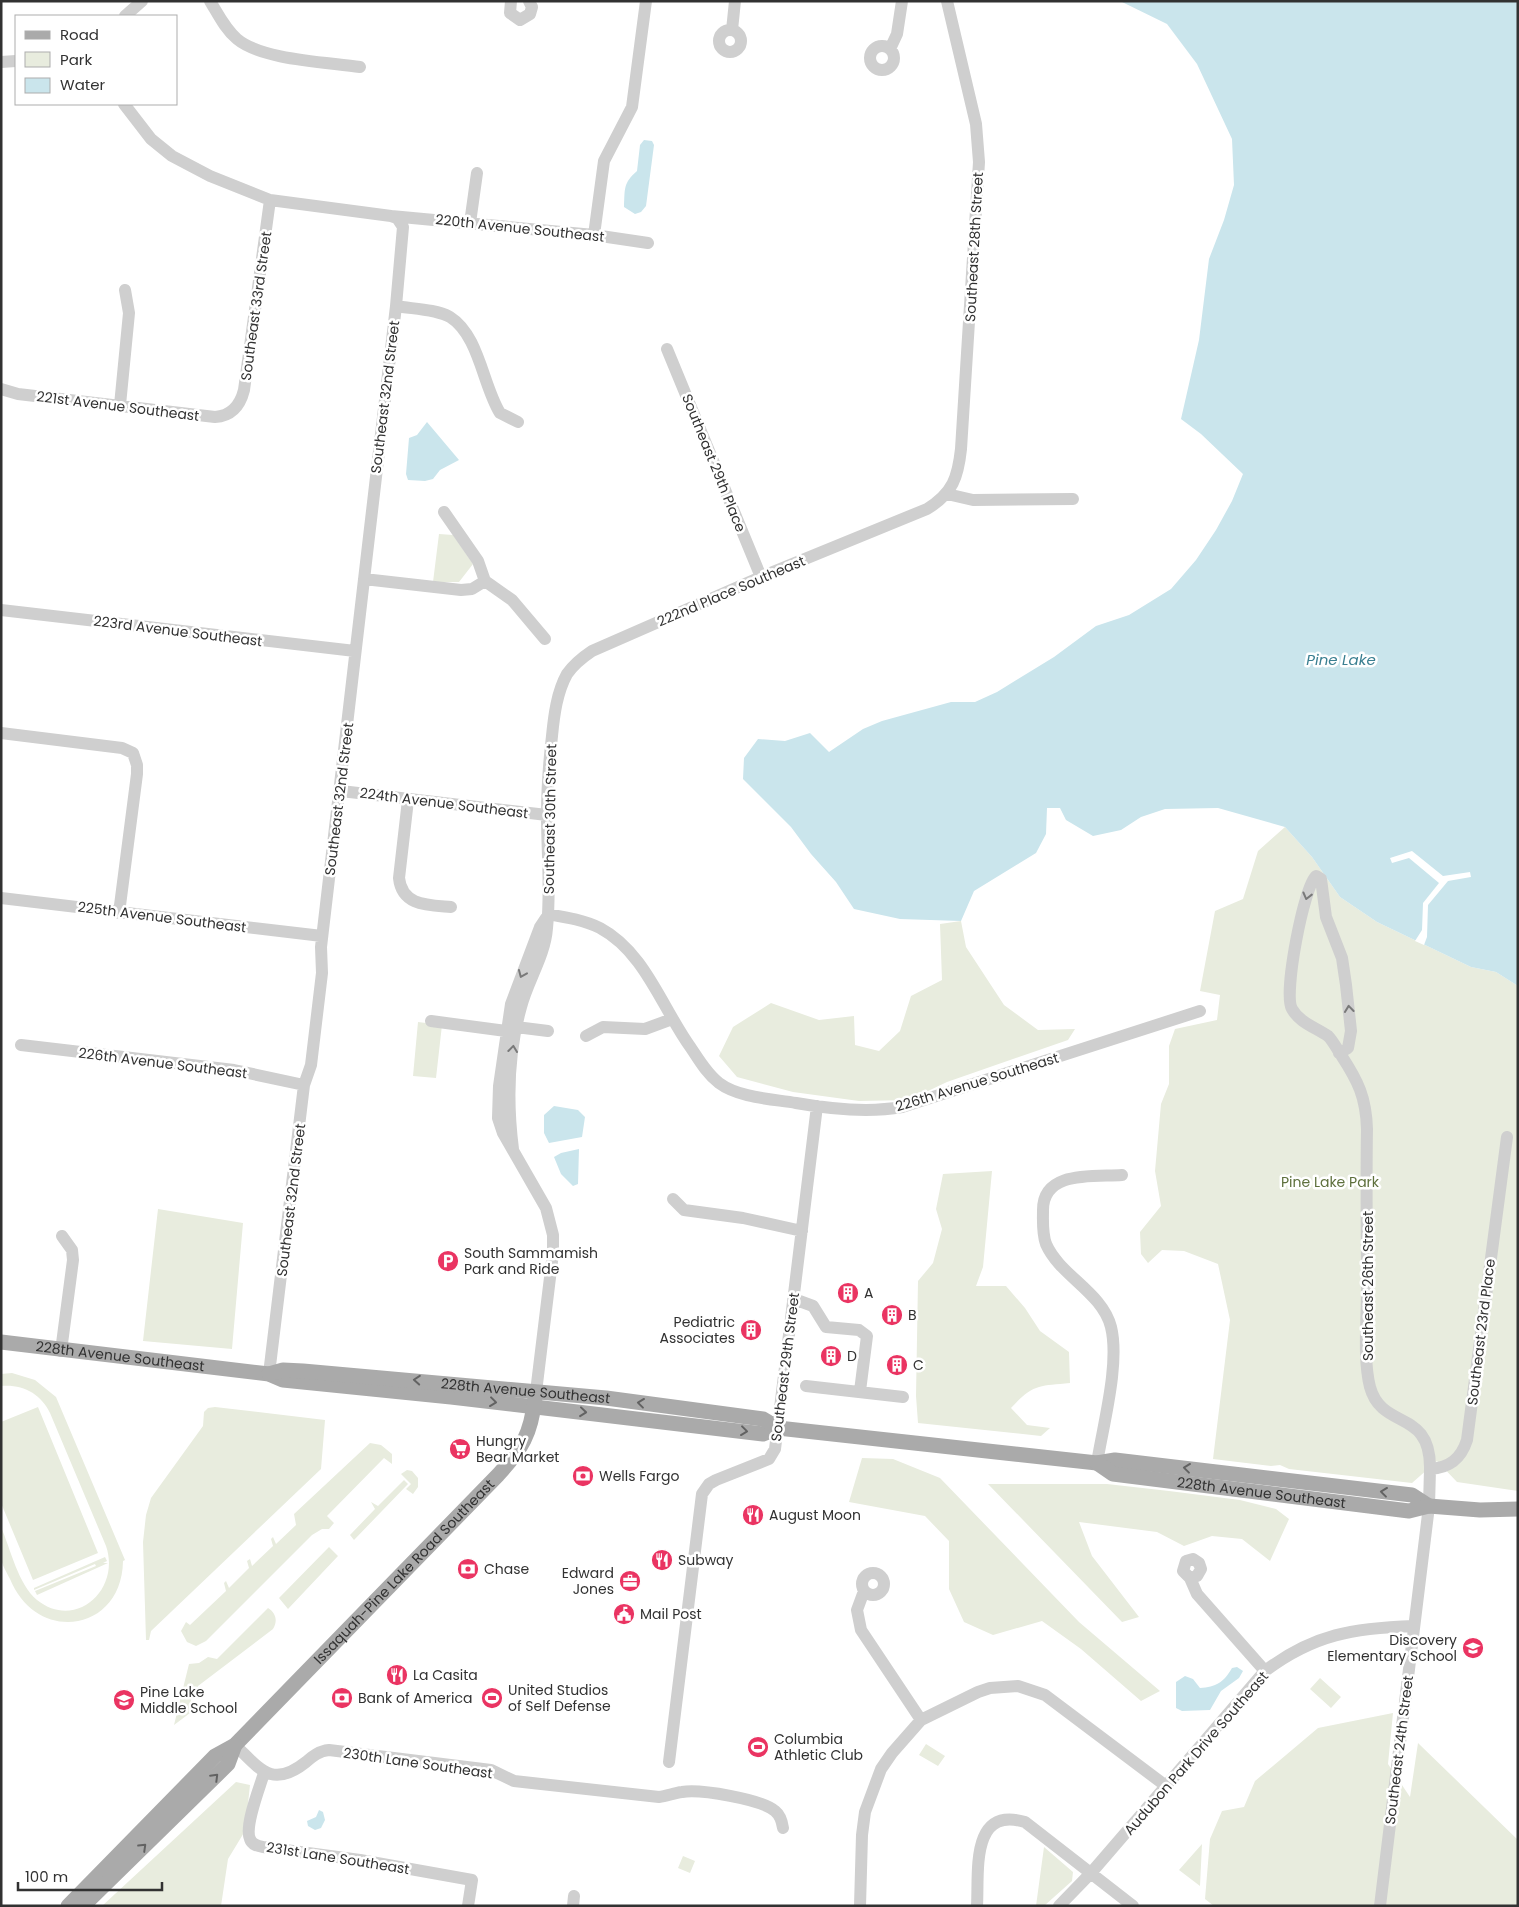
<svg xmlns="http://www.w3.org/2000/svg" width="1519" height="1907" font-family="Poppins,sans-serif">
<style>
.green{fill:#e8ecde}
.water{fill:#cae5ec}
.pier{fill:#fff}
.lines{fill:none;stroke-linecap:round;stroke-linejoin:round}
.minor{stroke:#cfcfcf;stroke-width:12}
.major{stroke:#aaa;stroke-width:15}
.oneway{stroke:#797979}
.oneway2{stroke:#626262}
.labels{text-anchor:middle;dominant-baseline:central;stroke-width:5;stroke-linejoin:round;paint-order:stroke}
.street-label{font-size:14px;fill:#323232;stroke:#fff}
.park-label{font-size:14px;fill:#5e703d;stroke:#fff}
.poi-label{font-size:14px;fill:#323232;stroke:#fff;text-anchor:start}
.water-label{font-size:15px;font-style:italic;fill:#3a7f91;stroke:#fff}
</style>
<rect width="100%" height="100%" fill="#fff"/>
<path class="green" d="M439,534L453,535L473,564L459,582H433Z
M1285,827L1312,857L1340,897L1377,922L1471,967L1496,972L1518,986V1491L1457,1482L1437,1461L1412,1483L1289,1469L1280,1465L1271,1466L1213,1459L1230,1320L1218,1264L1184,1251L1162,1250L1148,1263L1141,1254L1140,1232L1161,1206L1155,1171L1161,1104L1169,1084V1046L1175,1029L1217,1020L1220,995L1200,991L1215,911L1243,899L1258,851Z
M961,921L966,947L1004,1005L1038,1030L1075,1029L1068,1040L947,1082L909,1100L859,1101L793,1092L737,1077L719,1056L733,1027L771,1003L819,1020L854,1016L855,1045L879,1051L900,1031L911,996L942,980L940,924Z
M418,1022L442,1025L436,1078L413,1076Z
M992,1171L983,1267L976,1286H1006L1025,1308L1040,1331L1069,1352L1070,1383C1039,1386 1033,1384 1011,1408L1027,1425L1050,1428L1041,1436L918,1423L916,1396L918,1281L933,1263L942,1229L936,1209L943,1174Z
M158,1209L243,1223L232,1349L143,1341Z
M12,1373L35,1380L56,1397L125,1560L123,1561C122,1632 37,1645 10,1579C7,1573 2,1565 1,1558C0,1548 1,1537 1,1527C11,1550 18,1584 37,1600C76,1631 121,1589 106,1546L50,1413C41,1394 23,1384 1,1386V1374Z
M38,1407L98,1553L33,1580L1,1503V1422Z
M215,1407L325,1420L321,1469L151,1631L149,1640H146L143,1542L146,1515L151,1498L203,1426L204,1412L208,1408Z
M370,1443L381,1445L392,1454V1464L384,1458L327,1516L334,1523L329,1529H322L312,1535L206,1641L196,1646L187,1642L181,1631L186,1622L190,1625L226,1591L224,1583L226,1581L229,1588L249,1568L247,1561L250,1559L252,1566L273,1546L271,1539L273,1537L276,1544L296,1525L294,1514Z
M862,1458L893,1459L940,1478L1079,1622L1160,1691L1141,1701L1081,1649L1042,1621L993,1635L964,1622L949,1589V1541L925,1516L849,1502Z
M407,1470L412,1471L418,1478V1487L413,1494L406,1489L411,1484L401,1474Z
M404,1480L408,1484L354,1540L350,1535L375,1509L371,1502L378,1506Z
M988,1484H1107L1169,1491L1240,1500L1276,1509L1289,1519L1270,1561L1242,1539L1212,1536L1184,1546L1157,1532L1079,1522L1092,1556L1139,1617L1122,1622Z
M329,1547L338,1556L288,1609L279,1598Z
M105,1557L107,1561L103,1563H108L37,1595L35,1591L96,1566L95,1564L34,1590V1588Z
M268,1608C276,1613 278,1621 273,1629L198,1686L191,1700L190,1713L174,1725L189,1664L199,1663L208,1657L217,1659Z
M1320,1678L1341,1697L1331,1708L1310,1689Z
M1393,1713L1388,1764L1410,1797L1418,1743L1518,1840V1906H1214L1205,1899L1210,1839L1222,1811L1244,1807L1255,1781L1318,1728Z
M926,1744L945,1756L938,1766L919,1755Z
M236,1782L250,1785L245,1831L228,1859L221,1906H102Z
M1202,1844L1200,1886L1179,1870Z
M1044,1847L1073,1872L1072,1881L1044,1906H1036Z
M683,1856L695,1861L690,1873L678,1868Z"/>
<path class="water" d="M1120,1H1518V986L1496,972L1471,967L1377,922L1340,897L1312,857L1285,827L1218,808L1165,809L1141,817L1121,830L1093,836L1066,820L1060,808H1047L1046,834L1036,853L974,891L961,921L900,919L854,909L836,882L811,854L791,827L743,779L744,758L758,739L785,741L810,733L829,752L863,729L882,721L951,702H975L997,692L1054,657L1096,626L1129,615L1171,589L1196,560L1216,530L1232,501L1243,474L1201,434L1181,419L1199,340L1209,259L1224,220L1234,185L1232,139L1197,64L1167,24Z
M644,140L652,141L654,145L646,206L641,212L635,214L624,207C625,189 623,183 637,171L640,145Z
M427,422L459,460L440,470L433,479L425,481L408,480L406,474L409,438L417,435Z
M554,1106L578,1110L585,1117L582,1137L549,1143L544,1133V1115Z
M579,1149L578,1184L573,1186L561,1174L554,1157L561,1153Z
M1237,1667L1243,1671L1239,1678L1221,1691L1210,1710L1182,1711L1176,1708V1682L1185,1676L1193,1679L1200,1688C1216,1687 1224,1682 1232,1668Z
M319,1810L323,1812L325,1820L321,1828L315,1830L308,1826L307,1821L316,1817Z"/>
<path class="pier" d="M1412,851L1443,876L1470,872L1471,877L1448,881L1428,905L1427,937L1424,945L1415,941L1422,930L1423,903L1439,883L1409,858L1392,863L1390,858Z"/>
<g class="lines">
<path class="minor" d="M210,1C218,14 225,29 237,39C262,60 326,62 360,67
M511,1L510,13L520,20L530,14L532,7L529,1
M125,16L142,1
M719 41a11 11 0 1 1 22 0a11 11 0 1 1-22 0Z
M732,30L735,1
M870 58a12 12 0 1 1 24 0a12 12 0 1 1-24 0Z
M890,49L897,34L902,1
M1,62L16,61
M124,104L151,139L172,156L210,176L270,200L391,216L397,218L403,227L396,306L321,947L322,973L311,1065L304,1085L269,1374
M391,216L594,235L648,243
M470,223L477,173
M594,235L604,161L632,107L646,1
M396,306C413,309 435,309 450,317C479,335 483,386 500,413L518,422
M667,349L761,577
M1,389L18,394L215,417C231,416 240,406 244,390L270,200
M120,405L129,313L125,290
M947,494L973,500L1073,499
M444,512L478,561L485,581L512,600L545,639
M364,579L461,590L472,589L485,581
M1,610L355,651
M1,733L122,748L133,753L137,765V774L119,913
M341,791L547,815
M408,800L399,878C402,906 428,905 451,907
M1,898L322,936
M548,914C565,917 584,920 600,928C645,952 662,1008 691,1048C699,1060 707,1074 719,1083C739,1098 773,1099 796,1103C830,1109 868,1113 902,1107L1200,1011
M431,1021L506,1031
M516,1027L548,1031
M586,1036L603,1027L645,1029L672,1019
M21,1045L234,1070L304,1085
M1339,1053L1348,1048L1351,1031L1346,985L1342,958L1326,917L1321,879L1316,876C1304,886 1283,994 1292,1009C1300,1023 1315,1027 1328,1036C1333,1041 1337,1049 1341,1055C1358,1081 1366,1097 1367,1129C1366,1183 1367,1238 1367,1292C1367,1320 1363,1360 1370,1387C1382,1431 1431,1408 1430,1469
M513,1149C507,1102 508,1053 521,1007C528,980 545,956 547,928C551,890 547,853 547,815C547,789 549,762 552,736C554,715 557,692 567,674C574,664 583,657 592,651L761,577L927,509C953,493 958,477 961,449L979,162L976,124L947,1
M673,1199L684,1210L743,1218L802,1231
M794,1299L813,1306L826,1327L859,1330L867,1336L860,1391
M61,1351L73,1260L72,1250L62,1236
M806,1386L903,1397
M536,1392L553,1253V1235L546,1208L503,1133L498,1118L499,1086L511,1004L540,927L546,918
M1097,1463C1103,1425 1120,1364 1111,1327C1102,1292 1060,1276 1046,1244C1042,1233 1043,1221 1043,1210C1043,1170 1094,1177 1122,1175
M862 1584a11 11 0 1 1 22 0a11 11 0 1 1-22 0Z
M1190,1578L1197,1576L1201,1569L1199,1563L1193,1559L1186,1561L1183,1571L1190,1578L1197,1594L1265,1671
M864,1591L857,1610L861,1630L921,1720
M235,1745C260,1769 272,1789 306,1762C313,1756 319,1751 329,1750L491,1770L514,1781L659,1797C667,1796 674,1793 682,1792C700,1789 761,1799 775,1811C780,1815 782,1821 783,1828
M669,1762L702,1494L709,1484L716,1480L769,1459L775,1449L817,1106
M264,1773C260,1787 244,1826 250,1839C252,1845 258,1846 263,1847L360,1860L472,1880L468,1906
M573,1906L574,1896
M860,1906L862,1835L865,1812L881,1769L892,1753L921,1720L978,1692L990,1688L1018,1686L1045,1695L1166,1786
M977,1906C979,1872 970,1806 1025,1822L1133,1906
M1059,1906L1091,1873L1265,1671C1314,1634 1354,1628 1414,1626
M1380,1906L1429,1506L1430,1469C1449,1468 1461,1459 1467,1440L1507,1137"/>
<g class="major">
<path id="s1" d="M1,1342L269,1374L283,1380L451,1397L763,1434L778,1428"/>
<path id="s2" d="M269,1374L283,1370L303,1371L606,1398L763,1419L778,1428L1097,1463L1115,1460L1412,1495L1429,1506"/>
<path id="s3" d="M1097,1463L1113,1474L1409,1511L1429,1506L1480,1510L1518,1509"/>
<path id="s4" d="M68,1906L215,1756L235,1745L498,1475C522,1449 531,1434 535,1398"/>
<path d="M83,1906L228,1764L235,1745"/>
</g>
</g>
<defs><path id="oneway-chevron" d="M-2-3.5L2.5 0L-2 3.5" fill="none" stroke-width="1.6" stroke-linecap="round" stroke-linejoin="round" transform="scale(1.25)"/></defs>
<g class="oneway">
<use href="#oneway-chevron" transform="translate(1307 896) rotate(104)"/>
<use href="#oneway-chevron" transform="translate(522 974) rotate(113)"/>
<use href="#oneway-chevron" transform="translate(1349 1009) rotate(-96)"/>
<use href="#oneway-chevron" transform="translate(513 1049) rotate(-83)"/>
</g>
<g class="oneway2">
<use href="#oneway-chevron" transform="translate(417 1380) rotate(-176)"/>
<use href="#oneway-chevron" transform="translate(493 1402) rotate(7)"/>
<use href="#oneway-chevron" transform="translate(641 1403) rotate(-173)"/>
<use href="#oneway-chevron" transform="translate(583 1412) rotate(6)"/>
<use href="#oneway-chevron" transform="translate(744 1431) rotate(7)"/>
<use href="#oneway-chevron" transform="translate(1187 1468) rotate(-173)"/>
<use href="#oneway-chevron" transform="translate(1384 1492) rotate(-173)"/>
<use href="#oneway-chevron" transform="translate(215 1777) rotate(-45)"/>
<use href="#oneway-chevron" transform="translate(143 1847) rotate(-44)"/>
</g>
<defs>
<g id="parking-disc" transform="scale(1.125)"><circle r="9.5" fill="#ea3462" stroke="#fff"/><path d="M-3.5-5.5H1a3.5 3.5 0 0 1 0 7H-1V5.5H-3.5ZM-1-3.4V-.6H.8a1.4 1.4 0 0 0 0-2.8Z" fill="#fff"/></g>
<g id="building-disc" transform="scale(1.125)"><circle r="9.5" fill="#ea3462" stroke="#fff"/><path d="M-4-6H4V6H1V3H-1V6H-4ZM-2.5-4.3h1.7v1.8h-1.7ZM.8-4.3h1.7v1.8H.8ZM-2.5-1h1.7V.8h-1.7ZM.8-1h1.7V.8H.8Z" fill="#fff"/></g>
<g id="supermarket-disc" transform="scale(1.125)"><circle r="9.5" fill="#ea3462" stroke="#fff"/><path d="M-6-5.5h2.5l.6 2H6L4.5 2H-2.5L-4.4-4H-6ZM-1.5 3.2a1.3 1.3 0 1 0 .1 0ZM3 3.2a1.3 1.3 0 1 0 .1 0Z" fill="#fff"/></g>
<g id="bank-disc" transform="scale(1.125)"><circle r="9.5" fill="#ea3462" stroke="#fff"/><path d="M-6-4H6V4H-6ZM0-2.3a2.3 2.3 0 1 0 0 4.6a2.3 2.3 0 1 0 0-4.6Z" fill="#fff"/></g>
<g id="restaurant-disc" transform="scale(1.125)"><circle r="9.5" fill="#ea3462" stroke="#fff"/><path d="M-5-6h1v4h1v-4h1v4h1v-4h1v5L-1.5 .5V6h-2V.5L-5-1ZM5-6V6H3V1.5H1.5Q1.5-4 5-6Z" fill="#fff"/></g>
<g id="office-disc" transform="scale(1.125)"><circle r="9.5" fill="#ea3462" stroke="#fff"/><path d="M-6-3h4V-5.5h4V-3h4V5H-6ZM-1-4.5V-3h2v-1.5ZM-6 0V1H6V0Z" fill="#fff"/></g>
<g id="civic-disc" transform="scale(1.125)"><circle r="9.5" fill="#ea3462" stroke="#fff"/><path d="M-.6-6.5H3V-4.5H.6V-3L4-1V1h2V6H-6V1h2V-1L-.6-3ZM-1.2 2.5V6h2.4V2.5Z" fill="#fff"/></g>
<g id="school-disc" transform="scale(1.125)"><circle r="9.5" fill="#ea3462" stroke="#fff"/><path d="M0-5L7-2L0 1L-7-2ZM-4 1L0 2.5L4 1V4Q0 6-4 4Z" fill="#fff"/></g>
<g id="stadium-disc" transform="scale(1.125)"><circle r="9.5" fill="#ea3462" stroke="#fff"/><path d="M0-5a6.5 5 0 1 0 0 10a6.5 5 0 1 0 0-10ZM-3.5-1.8h7v3.6h-7Z" fill="#fff"/></g>
</defs>
<g fill-rule="evenodd">
<use href="#parking-disc" x="448" y="1261"/>
<use href="#building-disc" x="848" y="1293"/>
<use href="#building-disc" x="892" y="1315"/>
<use href="#building-disc" x="751" y="1330"/>
<use href="#building-disc" x="831" y="1356"/>
<use href="#building-disc" x="897" y="1365"/>
<use href="#supermarket-disc" x="460" y="1449"/>
<use href="#bank-disc" x="583" y="1476"/>
<use href="#restaurant-disc" x="753" y="1515"/>
<use href="#restaurant-disc" x="662" y="1560"/>
<use href="#bank-disc" x="468" y="1569"/>
<use href="#office-disc" x="630" y="1581"/>
<use href="#civic-disc" x="624" y="1614"/>
<use href="#school-disc" x="1473" y="1648"/>
<use href="#restaurant-disc" x="397" y="1675"/>
<use href="#bank-disc" x="342" y="1698"/>
<use href="#stadium-disc" x="492" y="1698"/>
<use href="#school-disc" x="124" y="1700"/>
<use href="#stadium-disc" x="758" y="1747"/>
</g>
<g class="labels">
<g class="street-label">
<text transform="translate(520 228) rotate(6)">220th Avenue Southeast</text>
<text transform="translate(974 247) rotate(-87)">Southeast 28th Street</text>
<text transform="translate(256 306) rotate(-82)">Southeast 33rd Street</text>
<text transform="translate(385 397) rotate(-83)">Southeast 32nd Street</text>
<text transform="translate(118 406) rotate(7)">221st Avenue Southeast</text>
<text transform="translate(714 463) rotate(68)">Southeast 29th Place</text>
<text transform="translate(731 591) rotate(-23)">222nd Place Southeast</text>
<text transform="translate(178 631) rotate(7)">223rd Avenue Southeast</text>
<text transform="translate(339 799) rotate(-83)">Southeast 32nd Street</text>
<text transform="translate(444 803) rotate(7)">224th Avenue Southeast</text>
<text transform="translate(550 819) rotate(-89)">Southeast 30th Street</text>
<text transform="translate(162 917) rotate(7)">225th Avenue Southeast</text>
<text transform="translate(163 1063) rotate(7)">226th Avenue Southeast</text>
<text transform="translate(977 1082) rotate(-17)">226th Avenue Southeast</text>
<text transform="translate(291 1200) rotate(-83)">Southeast 32nd Street</text>
<text transform="translate(1368 1286) rotate(-90)">Southeast 26th Street</text>
<text transform="translate(1481 1332) rotate(-83)">Southeast 23rd Place</text>
<text stroke="none"><textPath href="#s1" startOffset="120">228th Avenue Southeast</textPath></text>
<text transform="translate(785 1367) rotate(-83)">Southeast 29th Street</text>
<text stroke="none"><textPath href="#s2" startOffset="258">228th Avenue Southeast</textPath></text>
<text stroke="none"><textPath href="#s3" startOffset="169">228th Avenue Southeast</textPath></text>
<text stroke="none"><textPath href="#s4" startOffset="475">Issaquah-Pine Lake Road Southeast</textPath></text>
<text transform="translate(1399 1750) rotate(-83)">Southeast 24th Street</text>
<text transform="translate(1196 1753) rotate(-49)">Audubon Park Drive Southeast</text>
<text transform="translate(418 1763) rotate(8)">230th Lane Southeast</text>
<text transform="translate(338 1858) rotate(9)">231st Lane Southeast</text>
</g>
<g class="park-label">
<text x="1330" y="1182">Pine Lake Park</text>
</g>
<g class="poi-label">
<text x="464" y="1253">South Sammamish<tspan x="464" dy="16">Park and Ride</tspan></text>
<text x="864" y="1293">A</text>
<text x="908" y="1315">B</text>
<text x="735" y="1322" text-anchor="end">Pediatric<tspan x="735" dy="16">Associates</tspan></text>
<text x="847" y="1356">D</text>
<text x="913" y="1365">C</text>
<text x="476" y="1441">Hungry<tspan x="476" dy="16">Bear Market</tspan></text>
<text x="599" y="1476">Wells Fargo</text>
<text x="769" y="1515">August Moon</text>
<text x="678" y="1560">Subway</text>
<text x="484" y="1569">Chase</text>
<text x="614" y="1573" text-anchor="end">Edward<tspan x="614" dy="16">Jones</tspan></text>
<text x="640" y="1614">Mail Post</text>
<text x="1457" y="1640" text-anchor="end">Discovery<tspan x="1457" dy="16">Elementary School</tspan></text>
<text x="413" y="1675">La Casita</text>
<text x="508" y="1690">United Studios<tspan x="508" dy="16">of Self Defense</tspan></text>
<text x="140" y="1692">Pine Lake<tspan x="140" dy="16">Middle School</tspan></text>
<text x="358" y="1698">Bank of America</text>
<text x="774" y="1739">Columbia<tspan x="774" dy="16">Athletic Club</tspan></text>
</g>
<g class="water-label">
<text x="1341" y="659">Pine Lake</text>
</g>
</g>
<rect width="1519" height="1907" fill="none" stroke="#323232" stroke-width="5"/>
<rect x="15" y="15" width="162" height="90" fill="#ffffff" stroke="#adadad"/>
<rect x="25" y="31" width="25" height="8" fill="#aaaaaa" stroke="#adadad"/>
<text x="60" y="40" font-size="15" fill="#323232">Road</text>
<rect x="25" y="52" width="25" height="15" fill="#e8ecde" stroke="#adadad"/>
<text x="60" y="65" font-size="15" fill="#323232">Park</text>
<rect x="25" y="78" width="25" height="15" fill="#cae5ec" stroke="#adadad"/>
<text x="60" y="90" font-size="15" fill="#323232">Water</text>
<path d="M18 1882v8h144v-8" fill="none" stroke="#323232" stroke-width="2.5"/>
<text x="25" y="1882" font-size="15" fill="#323232" stroke="#ffffff" stroke-width="4" paint-order="stroke">100 m</text>
</svg>
